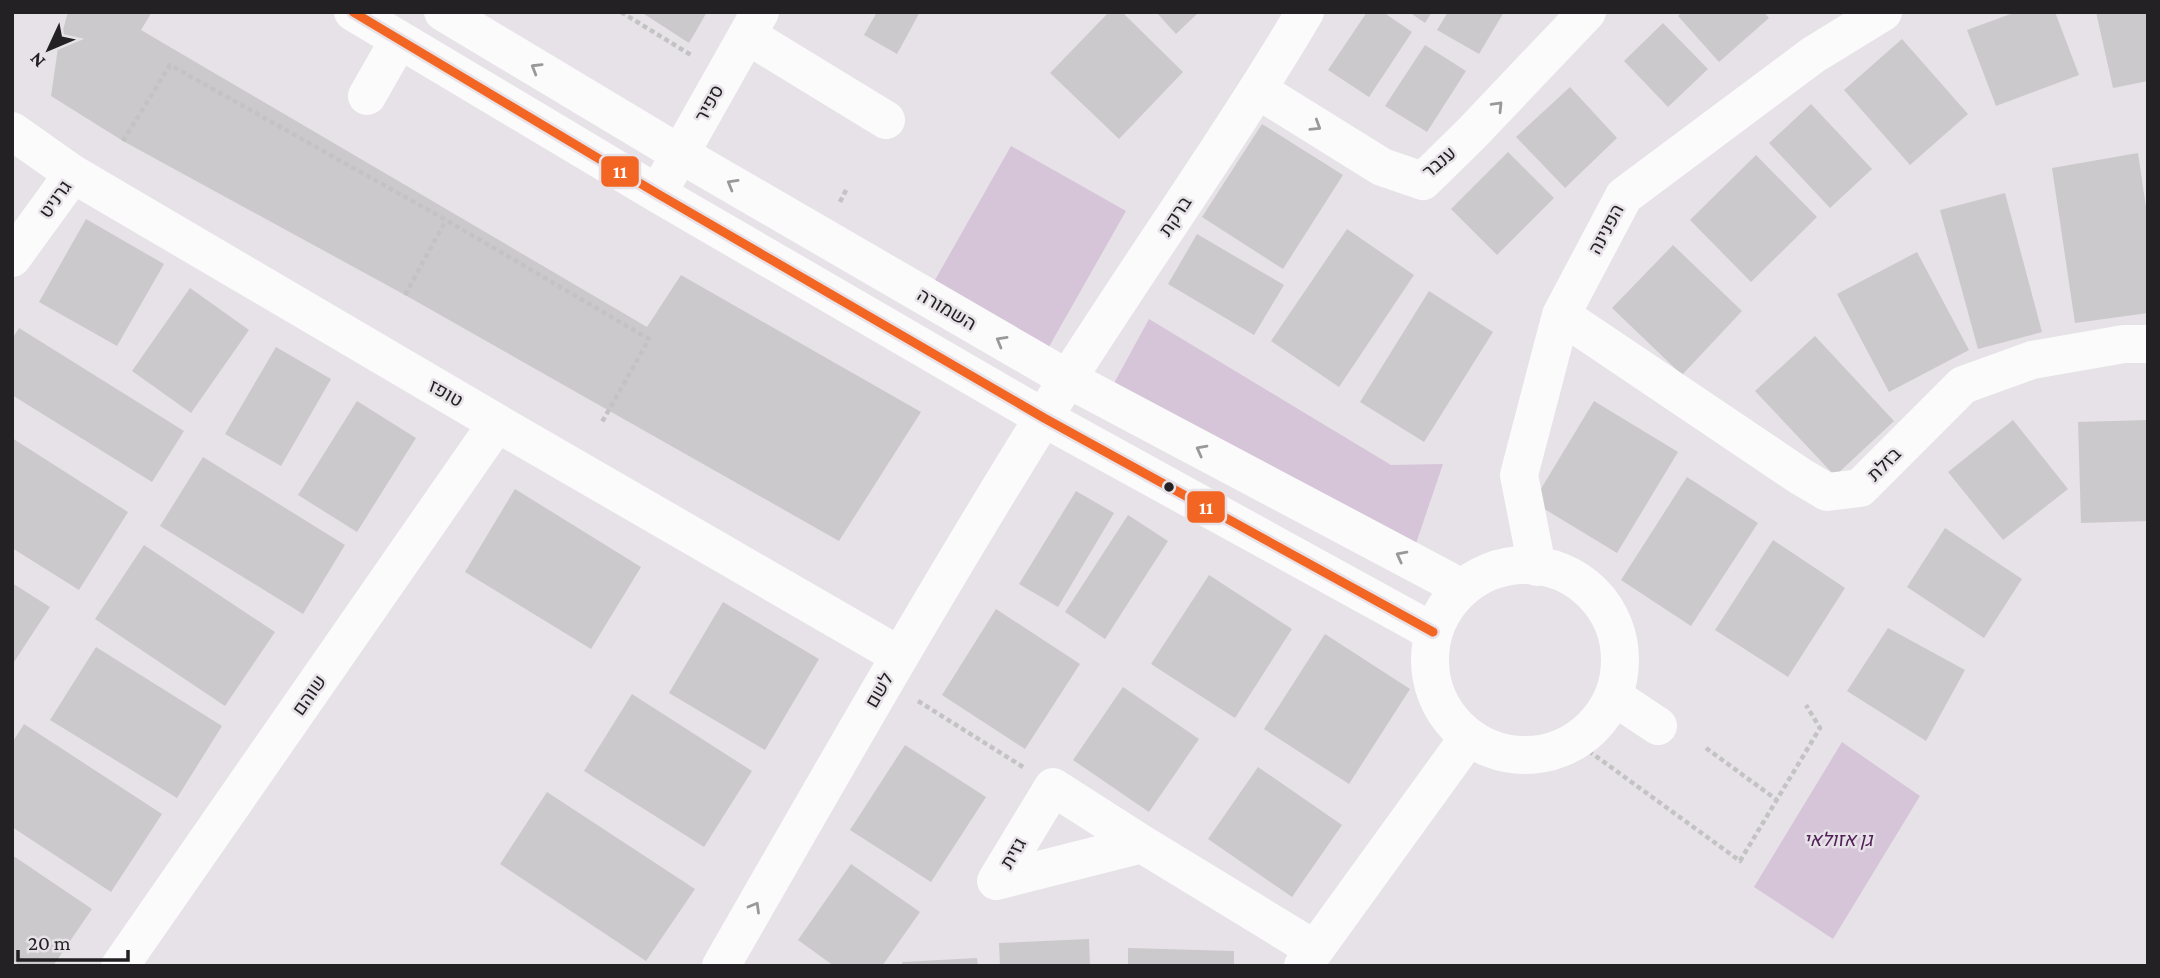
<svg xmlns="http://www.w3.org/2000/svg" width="2160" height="978" font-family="'Crimson Pro',Heebo,serif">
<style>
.green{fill:#d6c5d8}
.building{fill:#ccc9cc}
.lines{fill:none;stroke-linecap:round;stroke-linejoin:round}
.path{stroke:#c3c3c4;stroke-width:4.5;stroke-dasharray:5 3.5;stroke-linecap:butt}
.minor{stroke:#fbfbfb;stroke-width:38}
.bus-1-casing{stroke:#e7e1e8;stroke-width:14}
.bus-1{stroke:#f26522;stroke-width:9}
.oneway{stroke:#9a999a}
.bus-dot{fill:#232123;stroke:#e7e1e8;stroke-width:2.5}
.labels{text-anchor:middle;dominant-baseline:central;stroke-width:5;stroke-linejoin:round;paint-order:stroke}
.street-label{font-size:19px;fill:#232123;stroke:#e7e1e8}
.park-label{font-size:19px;font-style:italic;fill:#501f56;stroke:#e7e1e8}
.line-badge{stroke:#e7e1e8;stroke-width:2.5}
.badge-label{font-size:19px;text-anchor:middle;font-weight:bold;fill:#fff}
</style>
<rect width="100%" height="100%" fill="#e6e2e7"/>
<path class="green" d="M1011,146L1126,211L1046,352L931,287Z
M1149,319L1391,465L1443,464L1410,561L1113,385Z
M1842,742L1920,796L1833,939L1754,887Z"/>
<path class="building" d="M68,12H152L141,30L647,327L681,275L921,412L839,541L405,295L123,141L51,96L58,48Z
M641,12H707L689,43Z
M877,12H920L897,54L864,35Z
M1109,12H1122L1183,72L1119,139L1050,73Z
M1156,12H1199L1176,34Z
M1367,12H1383L1412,32L1369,97L1328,70Z
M1409,12H1432L1425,23Z
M1448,12H1504L1479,54L1437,30Z
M1682,12H1764L1769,18L1719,62L1678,16Z
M2016,12H2055L2079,75L1996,106L1967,30Z
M2096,12H2148V81L2113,88Z
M1663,23L1708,69L1668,107L1624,61Z
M1902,39L1968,114L1910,165L1844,90Z
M1425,45L1466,71L1427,132L1385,106Z
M1570,87L1617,138L1565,188L1516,137Z
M1811,104L1872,169L1830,208L1769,143Z
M1262,124L1343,175L1283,269L1202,217Z
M1508,152L1554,198L1497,255L1451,209Z
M2138,153L2148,221V313L2075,323L2052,168Z
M1756,155L1817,217L1751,282L1690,220Z
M2005,193L2042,332L1978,349L1940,210Z
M86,219L164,264L117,346L39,302Z
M1347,229L1414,275L1339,387L1271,341Z
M1197,234L1284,285L1254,335L1168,284Z
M1673,245L1742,311L1682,375L1612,308Z
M1917,252L1969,350L1889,392L1837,294Z
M190,288L249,330L191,413L132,371Z
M1429,291L1493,332L1424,442L1360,402Z
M19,328L184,431L152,482L12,395V339Z
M1815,336L1894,421L1835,476L1755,391Z
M276,347L331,379L281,466L225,434Z
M357,401L416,438L357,532L298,495Z
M1594,401L1678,452L1617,553L1533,502Z
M2013,420L2068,489L2003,540L1948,472Z
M2148,420V521L2081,523L2078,422Z
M12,438L128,512L79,590L12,548Z
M203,457L345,545L303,614L160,526Z
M1687,477L1758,523L1691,626L1621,580Z
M515,489L641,567L591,649L465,572Z
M1076,491L1114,513L1058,607L1019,584Z
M1128,515L1168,541L1105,639L1065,612Z
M1945,528L2022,579L1984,638L1907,587Z
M1773,540L1845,588L1788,677L1715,630Z
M144,545L275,632L225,706L95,619Z
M1209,575L1292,629L1235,718L1151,664Z
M12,583L50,607L12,665Z
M723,602L819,659L765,750L669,693Z
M996,609L1080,664L1025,749L942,695Z
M1888,628L1965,670L1926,741L1847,691Z
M1325,634L1410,689L1349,784L1264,729Z
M96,647L222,726L177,798L50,720Z
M1123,687L1199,739L1149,812L1073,760Z
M632,694L752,771L704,847L584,771Z
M24,724L162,814L111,892L12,827V743Z
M905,745L986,797L931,882L850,830Z
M1258,767L1342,825L1292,897L1208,839Z
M547,792L695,889L646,961L500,864Z
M12,855L92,909L53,966H21L12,960Z
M851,864L920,912L882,966H834L798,940Z
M1089,939L1090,966H1000L999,943Z
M1128,948L1234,951V966H1128Z
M977,958L978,966H903L902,962Z"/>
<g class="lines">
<path class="path" d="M621,12L691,55
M123,141L170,65L446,220L649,339L602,422
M840,202L847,188
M405,295L446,220
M918,701L1023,767
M1575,741L1740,861L1820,728L1806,705
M1706,748L1777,800"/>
<path class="minor" d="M353,12L658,194L1044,418L1433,632
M443,12L680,154L1068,379L1462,588
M747,35L886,120
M1258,90L1382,167L1423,181L1471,134L1587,12
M367,96L399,40
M12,131L73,174L497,423L900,656
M667,177L760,12
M12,258L73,174
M1561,315L1800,476L1827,492L1860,488L1963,385L2032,360L2124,344H2148
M1430 660a95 95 0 1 1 190 0a95 95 0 1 1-190 0Z
M1537,567L1519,475L1561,315L1624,196L1813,55L1883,12
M1613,696L1658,726
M1142,844L996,881L1053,787L1142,844L1314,949
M120,966L497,423
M721,966C834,769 946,572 1067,380C1145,257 1230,138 1305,12
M1303,966L1468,738"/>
<g class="bus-1-casing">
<path id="bus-1" d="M353,12L658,194L1044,418L1433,632"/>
</g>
<use href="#bus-1" class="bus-1"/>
</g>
<defs><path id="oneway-chevron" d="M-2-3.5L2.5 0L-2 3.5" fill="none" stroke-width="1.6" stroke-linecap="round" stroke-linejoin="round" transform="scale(1.75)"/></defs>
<g class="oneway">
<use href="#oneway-chevron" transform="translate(536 68) rotate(-149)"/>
<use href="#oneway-chevron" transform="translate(1498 106) rotate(-46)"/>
<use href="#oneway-chevron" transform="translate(1316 126) rotate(32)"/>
<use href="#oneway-chevron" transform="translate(732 184) rotate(-150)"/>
<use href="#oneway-chevron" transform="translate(1001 341) rotate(-150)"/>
<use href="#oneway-chevron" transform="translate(1201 450) rotate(-152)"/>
<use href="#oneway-chevron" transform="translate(1401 556) rotate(-152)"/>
<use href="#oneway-chevron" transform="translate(755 907) rotate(-60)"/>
</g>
<circle class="bus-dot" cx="1169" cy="487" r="6"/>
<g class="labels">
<g class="street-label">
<text transform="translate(709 103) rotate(-61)">ספיר</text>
<text transform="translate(1439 162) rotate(-40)">ענבר</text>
<text transform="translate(55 199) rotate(-54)">גרניט</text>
<text transform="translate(1175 216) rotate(-57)">ברקת</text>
<text transform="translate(1606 229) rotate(-62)">הפנינה</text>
<text transform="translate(947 309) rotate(30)">השמורה</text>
<text transform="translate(446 393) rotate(30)">טופז</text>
<text transform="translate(1884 464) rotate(-45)">בזלת</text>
<text transform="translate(879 690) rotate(-60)">לשם</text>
<text transform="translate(309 695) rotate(-55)">שוהם</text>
<text transform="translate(1013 853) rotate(-59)">גזית</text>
</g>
<g class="park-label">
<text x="1838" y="839">גן אזולאי</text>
</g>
</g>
<g class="line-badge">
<rect x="600" y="155" width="40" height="33" rx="7" fill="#f26522"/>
<rect x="1186" y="490" width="40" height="34" rx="7" fill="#f26522"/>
</g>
<g class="badge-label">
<text x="620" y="178">11</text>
<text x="1206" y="514">11</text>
</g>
<rect width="2160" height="978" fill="none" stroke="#232123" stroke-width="28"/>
<g transform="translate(49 49) rotate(226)" stroke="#e7e1e8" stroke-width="5" paint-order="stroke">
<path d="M0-5L12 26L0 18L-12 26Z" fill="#232123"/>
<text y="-10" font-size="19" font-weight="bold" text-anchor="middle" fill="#232123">N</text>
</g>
<path d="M18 950v10h110v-10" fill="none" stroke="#232123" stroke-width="3.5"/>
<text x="28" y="950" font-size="21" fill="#232123" stroke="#e7e1e8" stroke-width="5" paint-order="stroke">20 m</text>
</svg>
